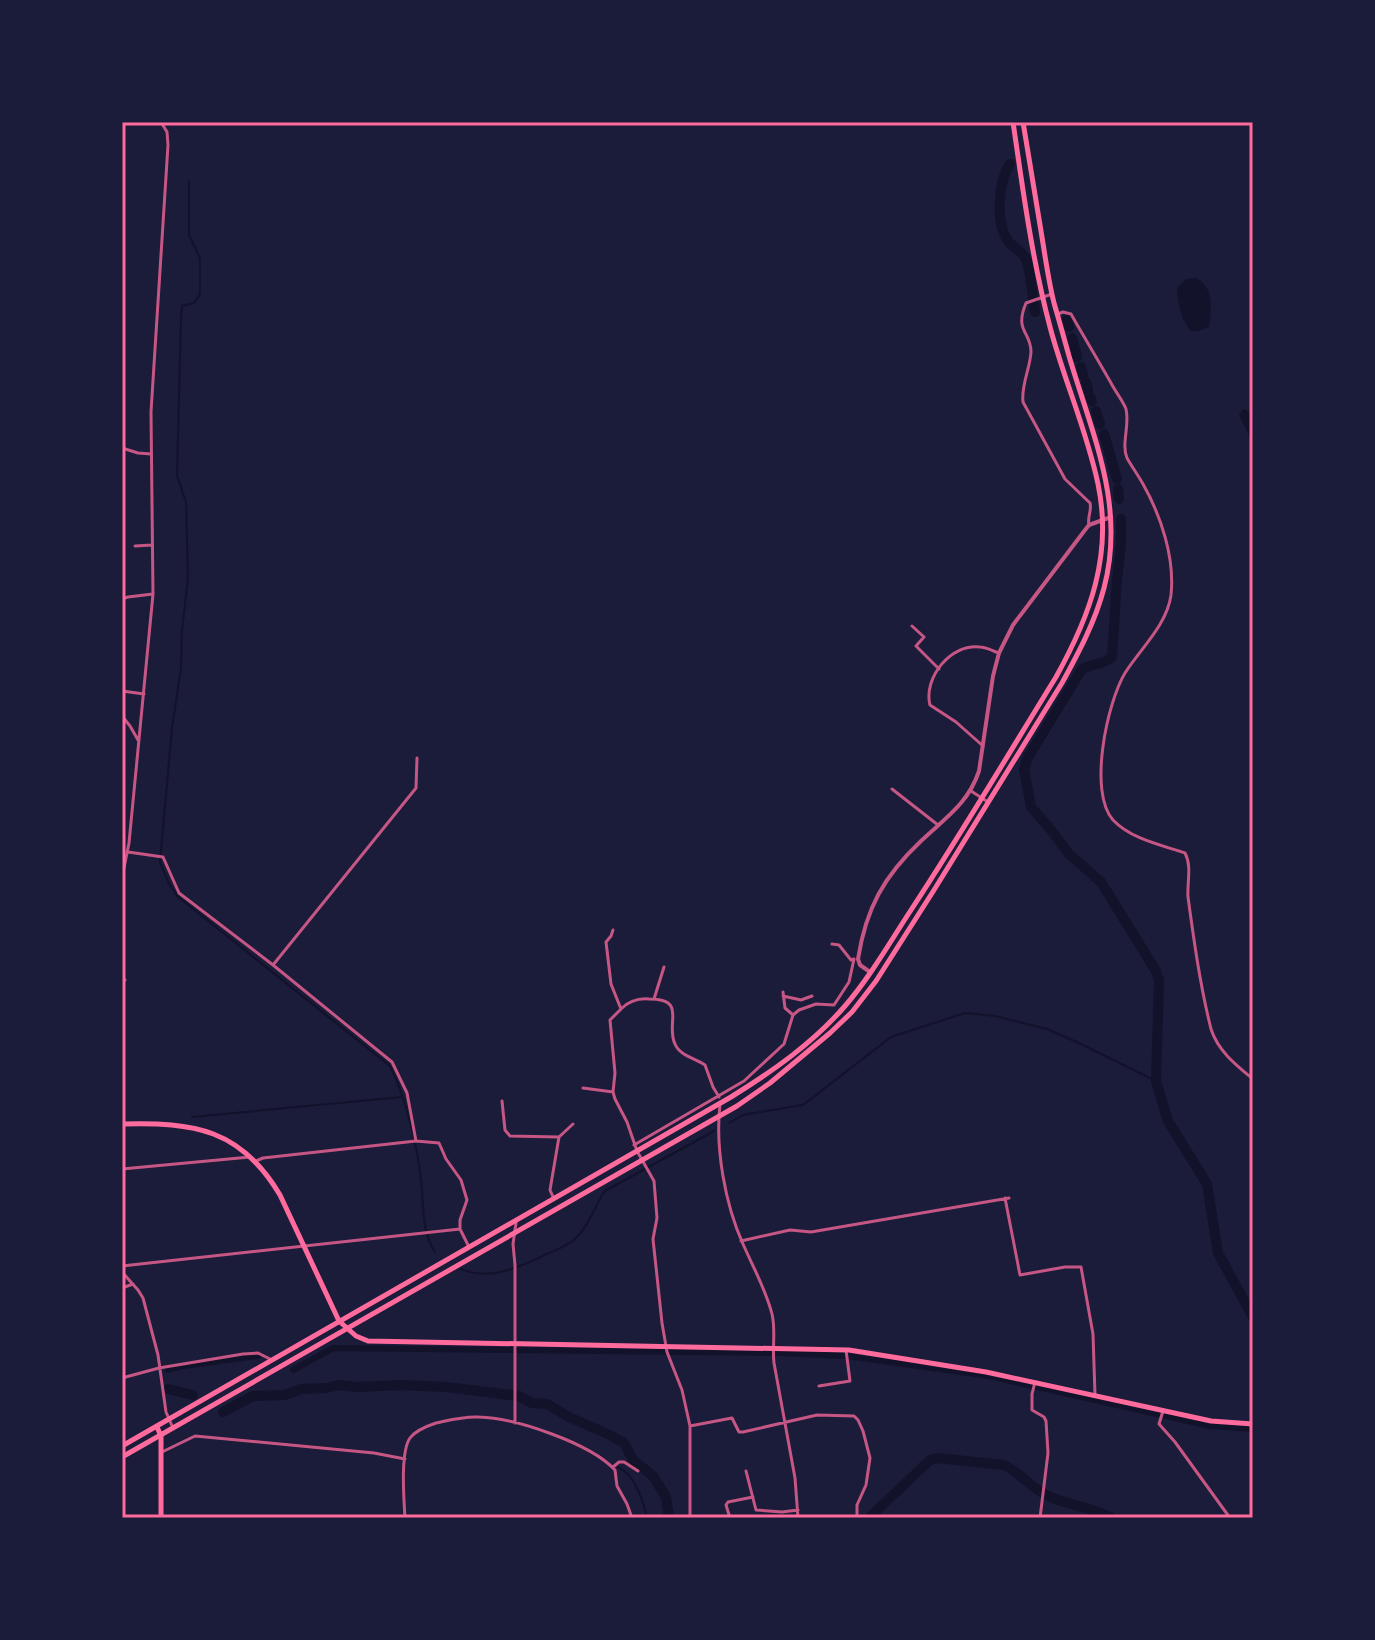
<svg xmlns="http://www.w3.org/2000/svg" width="1375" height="1640" font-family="Poppins,sans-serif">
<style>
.water{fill:#12122b}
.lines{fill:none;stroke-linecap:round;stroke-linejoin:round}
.stream{stroke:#12122b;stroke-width:2}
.canal{stroke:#12122b;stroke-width:6}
.river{stroke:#12122b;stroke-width:10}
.minor{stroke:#c65784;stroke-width:3}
.tertiary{stroke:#c65784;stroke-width:4}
.primary{stroke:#ff6b9d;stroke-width:5}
.trunk{stroke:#ff6b9d;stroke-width:5}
.neatline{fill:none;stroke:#ff6b9d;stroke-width:3}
</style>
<rect width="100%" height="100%" fill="#1b1b3a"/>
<path class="water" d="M1195,278C1214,285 1212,310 1209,327L1198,331H1191C1180,318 1178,304 1177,288L1186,279Z
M1243,409L1253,413V443L1239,415Z"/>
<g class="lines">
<path class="stream" d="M189,181V235L200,258V294L194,303L182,306L181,319L177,476L186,502L188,578L182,630L181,668L172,728L160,862L168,882L177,896L390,1066C406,1098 417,1144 421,1180C424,1204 421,1231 435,1252
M192,1117L402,1097
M729,1123L743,1115L803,1105L891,1037L965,1013L995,1016L1047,1029L1079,1043L1156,1081
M461,1269C490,1282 521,1266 547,1254C556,1250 567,1246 575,1239C588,1228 595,1205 605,1191L714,1131
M618,1467C635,1475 643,1500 647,1518"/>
<path class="canal" d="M168,1370L183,1366L258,1356
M293,1370L333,1348L780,1353L847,1356L989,1376L1210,1426L1253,1429"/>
<path class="river" d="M1010,164C998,182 995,225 1009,242C1014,248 1023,252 1026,259C1030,270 1031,285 1033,297
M1034,303L1035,312
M1067,320L1069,327
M1072,338L1077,357
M1081,367L1083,375
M1086,382L1088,390
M1090,397L1092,401
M1096,411L1100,424
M1104,434L1117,479
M1118,489L1119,499
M1121,519V544L1117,579L1112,657C1105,664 1092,664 1082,669L1027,759L1024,769L1031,807L1051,830L1069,854L1101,882L1156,971L1159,980L1156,1081L1168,1121L1207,1184L1218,1253L1253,1317
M168,1389L193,1395
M223,1412L253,1396L285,1395L301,1389L326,1388L339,1385L357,1387L402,1385L446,1387L519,1396L532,1403L547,1404L569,1417L610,1435L624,1443L633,1460L653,1476L666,1497L669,1518
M869,1518L930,1460L937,1458L1004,1465C1020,1472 1030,1487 1046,1495C1067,1505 1091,1507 1112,1518"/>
<path class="minor" d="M1052,294L1026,303C1014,332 1031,331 1031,352C1030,369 1021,385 1023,402L1065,479L1090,503C1092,511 1087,517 1089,525
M1058,314L1063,312L1071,314C1084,337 1098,360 1111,383C1115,391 1123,401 1126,409C1130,425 1121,444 1127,458C1132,467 1138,475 1143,484C1161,516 1175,558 1171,595C1167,625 1140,649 1125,673C1107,703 1088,792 1113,820C1131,839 1161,845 1185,853C1192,866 1187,882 1188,897C1194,941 1200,985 1211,1029C1218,1051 1236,1065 1253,1079
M122,448L138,453L151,454
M135,546L152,545
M122,599L128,597L153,594
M912,626L924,637L916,646L939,669
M122,691L144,694
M122,716L130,726L138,740
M983,746L956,722L930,705C923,678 951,643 980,647C986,647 993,651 999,653
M892,789L938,825
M971,791L988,802
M128,852L163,857L179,893L273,965L392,1062L407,1093L416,1141
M122,878L129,843L153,594L151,412L168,145L167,132L161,122
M613,930L611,936L606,942L611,984L621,1009L610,1020L615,1073L613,1092L615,1099L627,1122L637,1151L654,1181L657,1218L653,1239L662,1323L667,1352L682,1390L690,1426V1518
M832,944L839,945L851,960L854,959
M273,965L416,788L417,758
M122,981L125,980
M783,992L785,1008L793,1015
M783,996L801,1000L812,996
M654,999L664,967
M621,1009C629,1001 637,998 649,999C688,999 665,1023 675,1044C680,1056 695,1058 705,1065L713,1087L719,1097
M583,1088L613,1092
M502,1101L505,1130L510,1136L559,1137L573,1124
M720,1104C715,1148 725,1204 743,1244C753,1267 766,1290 772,1314C776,1331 772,1346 774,1363L795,1478L798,1518
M634,1145L744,1081L784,1044L793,1015L799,1010L816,1004L834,1005L849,982L854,959
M256,1161L263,1158L416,1141L439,1143L446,1159L461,1180L467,1200L460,1220V1229L469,1247
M122,1169L250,1157
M1005,1198L1020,1275L1065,1267H1081L1093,1334L1095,1395
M554,1199L550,1190L559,1137
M741,1241L790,1230L811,1232L1009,1198
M122,1266L460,1229
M122,1272L138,1290L143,1298L158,1355L166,1412L173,1428
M122,1288L133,1284
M122,1378L159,1368L243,1354L258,1353L270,1359
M1035,1382L1032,1394V1410L1044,1417L1046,1421L1048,1453L1040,1518
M819,1386L850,1381L846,1350
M1163,1411L1159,1424L1175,1442L1230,1518
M515,1423V1265L513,1244L516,1223
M690,1426L732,1418L739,1432H743L817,1415L854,1416L858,1420L863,1431L870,1458L866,1485L857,1505V1518
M162,1452L195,1436L374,1453L405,1459
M613,1467L619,1462H624L638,1471
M746,1471L756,1510L782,1512L798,1510
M122,1514L123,1507
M405,1518C404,1500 400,1452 410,1438C415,1431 427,1426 436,1423C450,1420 464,1416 479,1417C515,1418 590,1443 615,1470L617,1486L627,1504L632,1518
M730,1518L726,1505L728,1502L753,1497"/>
<path class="tertiary" d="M870,972L860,965L858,959C866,908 884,876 921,841C945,818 968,804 979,771L993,676L999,653L1013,625L1085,530L1089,525L1111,517"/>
<path class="primary" d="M122,1124C194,1122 241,1129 280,1195L339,1321L356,1336L368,1341L849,1350L986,1372L1211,1421L1253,1424
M157,1427L161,1436V1518"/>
<path class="trunk" d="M122,1446L731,1097C773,1071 813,1043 845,1006C870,977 890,942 911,910C961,834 1008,755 1056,677C1090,616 1113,555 1098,484C1087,431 1064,380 1050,327C1032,259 1023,191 1013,122
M122,1457L737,1106L770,1083L830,1033L852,1012L876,981L934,890L1062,683C1079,652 1095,622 1104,588C1126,505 1092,434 1069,356C1064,338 1059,320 1054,303C1048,279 1045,255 1041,231C1035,194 1029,158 1023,122"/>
</g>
<rect width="1375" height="1640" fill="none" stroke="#1b1b3a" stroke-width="248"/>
<rect x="124" y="124" width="1127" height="1392" class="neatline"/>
</svg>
